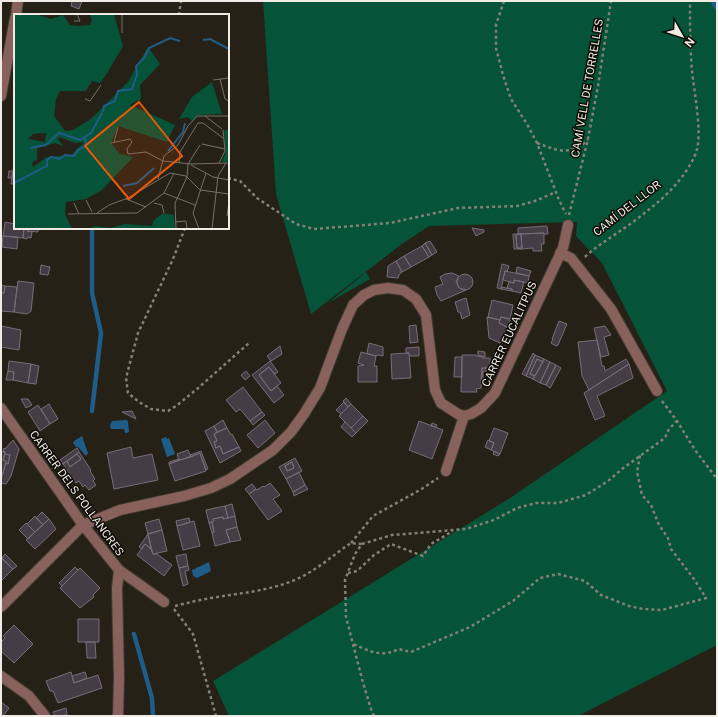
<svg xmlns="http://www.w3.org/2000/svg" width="718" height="717" font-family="'Public Sans',sans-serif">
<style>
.green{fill:#055338}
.water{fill:#1f5d89}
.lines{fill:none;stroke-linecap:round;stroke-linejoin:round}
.stream{stroke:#1f5d89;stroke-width:4.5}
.building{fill:#453c46;stroke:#776d78;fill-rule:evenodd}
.street-casing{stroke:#423d33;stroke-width:12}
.path{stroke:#858178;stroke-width:2.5;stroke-dasharray:3 3;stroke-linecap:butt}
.street{stroke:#89615c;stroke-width:10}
.labels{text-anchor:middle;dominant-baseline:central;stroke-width:3;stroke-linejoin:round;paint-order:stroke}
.street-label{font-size:11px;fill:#f0ece5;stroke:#0d0b06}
.inset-river{fill:none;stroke:#1f5d89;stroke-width:2}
.inset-road{fill:none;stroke:#777269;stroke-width:1}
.view{fill:#e8590c;fill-opacity:0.15;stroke:#e8590c;stroke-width:2}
.inset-edge{fill:none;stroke:#f0ece5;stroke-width:2}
</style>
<rect width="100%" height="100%" fill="#262116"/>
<path class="green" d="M263,1H717V645L578,716H229L213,681L510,498L667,391L602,263L576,236L577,222L429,226L402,244L311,314L276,194Z
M366,272L370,279L328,303L364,274Z"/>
<path class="water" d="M127,420L128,422L129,432L127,433H125L124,429H111L110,425L112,421Z
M82,436L88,453L86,456L78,447H76L73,443L74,441Z
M166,437L167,439L169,438L175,454L167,457L161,439Z
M209,562L211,571L197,578L193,576L192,570Z"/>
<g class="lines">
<path class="stream" d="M713,1L715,6L717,8
M92,411L101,333L92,293V228
M134,634L152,698L153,716"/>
</g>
<path class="building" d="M72,1H82L79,9L71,6Z
M14,165H15V184H11Z
M9,171H13L12,178H8Z
M5,222L15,224V228H24L23,238L3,236Z
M547,226L548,234H544V233L518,234V228Z
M24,228H28L27,231L32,232L31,238L28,237L27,239L23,238Z
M28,228H38V232L27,231Z
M472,228L484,230V232L476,236Z
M544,233V244H541L542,251H533V248L522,249L521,234Z
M513,234H521L516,235L517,248L522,249H514Z
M521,234L522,248H517L516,235Z
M3,236L18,237L17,249L2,247Z
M430,241L437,252L432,255L425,243Z
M425,243L432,255L429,257L422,246Z
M422,246L429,257L411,267L404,256Z
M404,256L411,267L402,272L396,261Z
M396,261L402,272L399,275L398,278L387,277L388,266Z
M502,264L509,266L507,272L505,271L501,289L497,288Z
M41,265L50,267L48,275L40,274Z
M517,267L531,271L529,276L516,273Z
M505,271L529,276L528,283L514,280V283L503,280Z
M452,273L459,276L456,281L459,288L466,290L441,301L437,295L435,287L443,284L440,277L445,274Z
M457 282a8 8 0 1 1 16 0a8 8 0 1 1-16 0Z
M514,280L524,282L521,293L512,291V289L507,288L509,282L514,283Z
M18,281L34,283L31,311L27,314L14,312Z
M1,285L5,286L4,293H1Z
M5,286L17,287L14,312L1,311V293H4Z
M501,287L512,289V291L501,289Z
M466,298L470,315L462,319L460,312H458L455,302Z
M492,300L513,305L510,319L501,317L500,320L488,317Z
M487,317L500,320L499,323L507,327L500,343L489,338Z
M501,317L511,319L507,327L499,323Z
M559,321L567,324L558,345L556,346L551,343L553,339H552Z
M416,325L418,342L410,343L409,326Z
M1,326L21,330L19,350L1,347Z
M605,326L611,335L604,337L609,355L601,357L594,328Z
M597,340L602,366H604L605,371L626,359L629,364L589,390L582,376L578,342Z
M369,343L383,347V356L377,355L376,356L368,354L367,353Z
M280,346L282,354L271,361L267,356Z
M419,347V356H410L409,353H406V348Z
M478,351L485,352V357L478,356Z
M361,352L376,356L374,366H377V382H358V366L364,365L358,363Z
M409,353L411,378L392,379L391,354Z
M533,353L535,355L526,376L522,374Z
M462,355H476V356H482V358H490V368H482L481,388L476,389L477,392H461Z
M535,355L544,359L543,362L537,359L530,374L535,376L533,379L526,376Z
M455,357H462V377H454Z
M537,359L543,362L535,376L530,374Z
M544,359L550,362L540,383L533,379Z
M9,361L31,364L28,383L13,380L14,372L8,371Z
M270,361L278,372L275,374L269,367L259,375L271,391L277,386L284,395L274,403L252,375Z
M550,362L556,365L546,385L540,383Z
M31,364L39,366L36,384L28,383Z
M629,364L633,378L597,396L605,416L595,420L584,393Z
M556,365L561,368L550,388L546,385Z
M269,367L281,383L271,391L259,375Z
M482,368H487V371H483V381H481Z
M8,371L14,372L13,380H6Z
M246,371L250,376L245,380L241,375Z
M243,387L262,412L250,421L240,409L236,412L226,400Z
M346,398L351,404L348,407L343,401Z
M21,399H28L32,405L26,408Z
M344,402L348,407L341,414L336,410Z
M49,404L58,419L50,424L41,409Z
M351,404L363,416L351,428L339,416Z
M38,405L50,424L40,431L28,412Z
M132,411L136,419L122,412Z
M262,412L265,415L253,425L250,421Z
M363,416L368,421L356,433L351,428Z
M223,420L227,428L217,432L214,426Z
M265,420L275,433L258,448L247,435Z
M419,421L443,430L432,459L409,450Z
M345,422L356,433L352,437L341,427Z
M432,423L437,425L436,427L431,426Z
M214,426L217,432L214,434L217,441L214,442L216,448L220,446L223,454L239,447L241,451L220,463L205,431Z
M227,428L231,435L232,434L239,447L223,454L220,446L216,448L214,442L217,441L214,434Z
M494,428L508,433L500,454L491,450L494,443L489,441Z
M13,440L19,449L11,476L6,484L1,483V479L6,463L8,464L10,455L5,454V452H3L4,448L5,449Z
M488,440L494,443L491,450L485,447Z
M131,447L133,458L152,454L158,480L114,489L107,453Z
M77,448L79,452L63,464L60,460Z
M188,450L191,457L179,460L177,454Z
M1,451L5,452L3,460L6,461L3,474H1Z
M201,451L208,469L206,470L200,453L191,457L190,455Z
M494,451L500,454L498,456L493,454Z
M79,452L91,470L90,471L95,479L93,481L96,485L89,490L85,485L83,487L79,481L76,483L63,464L67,461L70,467L81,459L77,454Z
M200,453L206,471L175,481L169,464Z
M5,454L10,455L8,464L6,463V461L3,460Z
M77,454L81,459L70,467L67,461Z
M295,458L302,471L286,479L279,467ZM292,462L294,468L287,471L285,466Z
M179,459V460L169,464V462Z
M292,462L294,468L287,471L285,466Z
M299,472L305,485L293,492L286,479Z
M270,483L280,495L273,499L282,511L268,520L249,494L256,489L257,490L263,486L264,487Z
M252,484L256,489L249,494L245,489Z
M305,485L308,489L294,496L293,492Z
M232,504L235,516L228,518L225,506Z
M225,506L228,518L223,519V517L213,519L214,521L209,523L206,510Z
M42,512L49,519L43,525L36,518Z
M35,516L43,525L35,532L27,524Z
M235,516L237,527L226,530L230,542L215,546L212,533L214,532L212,522L214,521L213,519L223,517V519Z
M189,518L190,522L177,526L176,521Z
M49,519L56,529L35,549L26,540Z
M159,519L162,530L148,534L145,523Z
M194,521L200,546L183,550L177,526Z
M212,522L214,532L212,533L209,523Z
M26,523L35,532L28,539L19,530Z
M237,527L241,540L230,542L226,530Z
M162,530L167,551L153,554L148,534Z
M148,534L151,549L145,544L142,549L139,547Z
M145,544L151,549L153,554H157L172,565L164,576L137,555Z
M5,554L17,566L13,569L2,558Z
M186,554L188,566L179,568L176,556Z
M1,558L13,569L1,581Z
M188,566L189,570L185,571L188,584L183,586L179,568Z
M75,567L78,570L62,586L59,583Z
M80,568L100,588L93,595L94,597L80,608L60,588Z
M78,619H99V642H78Z
M14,625L33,644L14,663L1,651V642L5,638L3,636Z
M86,642H95L96,658H87Z
M71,672L74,683L98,675L102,688L58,703L53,691H50L46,681Z
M85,672L87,678L74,683L72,676Z
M1,702L9,708L3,716H1Z
M66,708L67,715L55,716L53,712Z"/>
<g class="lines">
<g class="street-casing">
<path id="street" d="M16,15L18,1
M1,96L15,18
M560,253L571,258L611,309L657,391
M1,408L83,525L119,570L117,588L119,678L118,716
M446,471L464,416
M119,570L164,602
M1,607L83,525L120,510L184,496L211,488L230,479L273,450L291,432L304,414L320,388L342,329L353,305L364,295L374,290L388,288L403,290L416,299L426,315L435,390L441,403L458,414L464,416L471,414L481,408L495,393L563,248L568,225
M1,676L29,696L45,716"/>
</g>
<path class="path" d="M504,1L496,25V48L503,75L511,99L527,124L537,143L559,200L566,214
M179,15L181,1
M537,143C559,151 568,156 588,140
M228,178L240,181L257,198L296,224L314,229L390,223L458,208L517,206L535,201L556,192
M569,215L588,139L598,86L611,1
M185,228L173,259L138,333L126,378L128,393L139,402L151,409L168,411L176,406L197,389L249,343
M585,257C595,247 606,241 617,233C631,224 645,213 658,202C672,191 693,166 697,149C702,131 694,91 692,71C690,47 690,24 690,1
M662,401L677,421L695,450L717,479
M351,543L373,516L420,490L438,478
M348,573L357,571L374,555L391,544L423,556L431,544L453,531
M175,606C187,603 199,600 211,598C240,593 270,591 297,579C317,570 333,555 351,543L362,544
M174,609L193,634L216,716
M354,644C367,651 384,658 398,649L411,652L470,627L513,601L540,578L558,574L585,581L601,595L629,606L643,609L662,610L706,598L694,579L671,549L668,538L659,525L651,505L642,495L637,472L640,455
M374,716L371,709L362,679L346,617L345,580L355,554L362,544L392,535L466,529L494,520L517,508L536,503H558L586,495L608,481L622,469L665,438L669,429L677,421"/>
<use href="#street" class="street"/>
</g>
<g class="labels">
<g class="street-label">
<text transform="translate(587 88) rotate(-80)">CAMÍ VELL DE TORRELLES</text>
<text transform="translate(627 208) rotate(-38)">CAMÍ DEL LLOR</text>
<text transform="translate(509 334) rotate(-65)">CARRER EUCALITPUS</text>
<text transform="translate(77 493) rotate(54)">CARRER DELS POLLANCRES</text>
</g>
</g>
<g transform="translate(14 14)">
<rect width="215" height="215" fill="#262116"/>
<path d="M0,0H22L37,5L49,1L56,11L63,12L76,11L78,5L75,0H100L109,32L92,61L86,69L78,67L72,77H46L42,85L40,102L51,117L59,116L77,105L114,68L134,33L146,50L126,71L127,85L116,91L161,111L153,128L104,112L97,129L106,140L119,143L88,176L72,185L52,188L51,200L58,215H0ZM32,119L31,128L14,125L19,120ZM45,123L61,129L70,128L57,141L33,143L19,153L18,149L23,145V134L41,129L49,132L44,125ZM198,68L208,100L185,101L178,107L174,103L165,105L178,83ZM215,115V148H208L212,137L210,117ZM149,199L160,201L161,215H75L81,212L96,214L111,210L138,212L140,206Z" fill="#055338" fill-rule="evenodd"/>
<path class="inset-river" d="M189,26L196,25L215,35M89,98L90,92L101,87L104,77L118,75L123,61L122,52L130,44L135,34L156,24L166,27M16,134L32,131L45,119L66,126L77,119L88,99M154,137L169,118L171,109M0,169L33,152V146L37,143L46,145L51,141L60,142L64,136L72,132L71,123M109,172L123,169L140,154"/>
<path class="inset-road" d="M108,0V19M60,7H66L63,0M206,65L211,85L215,87M199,66L215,64M71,85L76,87L87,71M191,102L208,115M100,128L104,113M97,129L116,125L118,128L113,135L114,140L132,138L149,147L177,150L215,149M188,130L211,135M165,149L166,138L184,109H189L209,124M205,149L211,137L209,116M177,151L199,163L215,166M144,165L150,142L164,131L174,112L183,102H215M150,179L181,191M112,185L132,193M72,186L78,198M60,189L65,200M140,189L148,191L150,199M83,199L95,191L114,184L156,159L172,162L186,176L215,180M54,200L123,199L150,179L160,159M213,202L215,188M161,208L172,207L173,215M162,215L161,189L173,163L174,150L186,131M185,215L179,199L192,159M198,215L204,162L212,149"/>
<path class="view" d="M125,88L168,142L115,185L71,132Z"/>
<rect width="215" height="215" class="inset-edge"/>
</g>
<rect width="718" height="717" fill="none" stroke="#f0ece5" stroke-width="4"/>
<g transform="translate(682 36) rotate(129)" stroke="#0d0b06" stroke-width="3" paint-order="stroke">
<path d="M0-3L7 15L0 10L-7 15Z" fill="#f0ece5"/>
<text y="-6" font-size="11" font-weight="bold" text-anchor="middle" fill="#f0ece5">N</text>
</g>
</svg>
